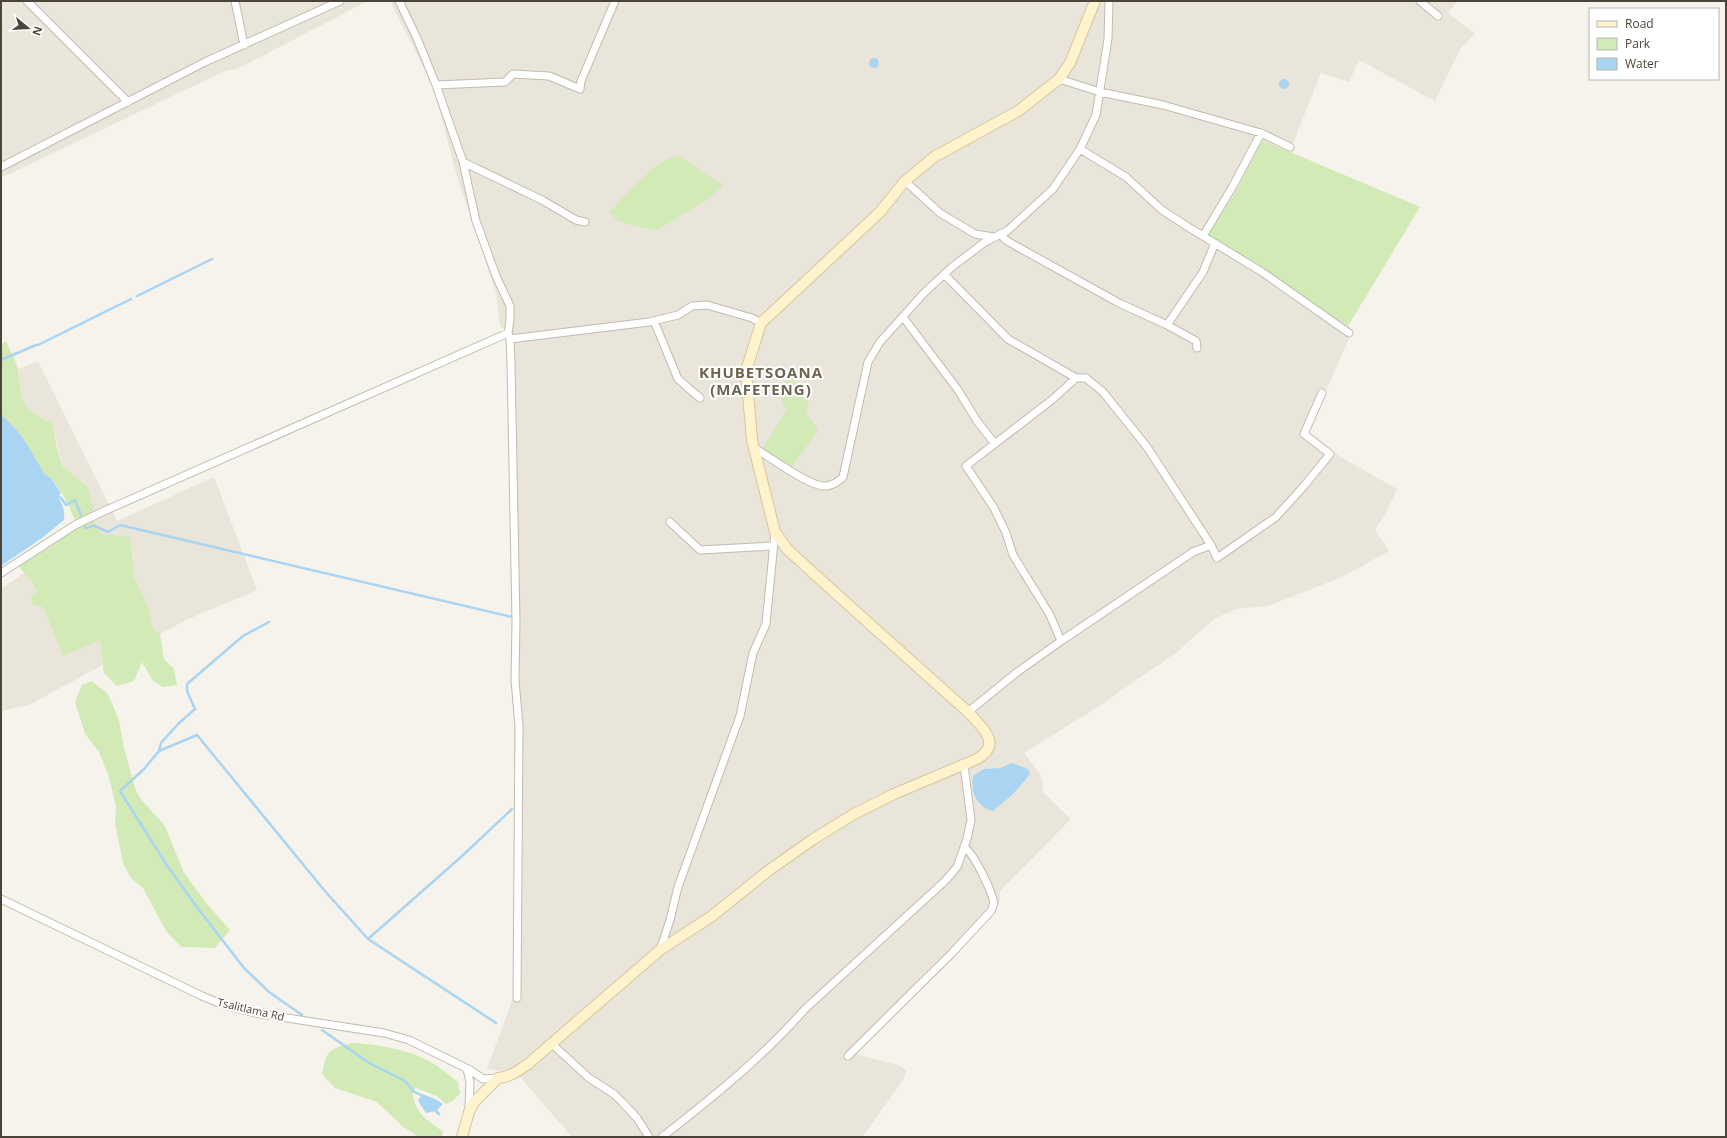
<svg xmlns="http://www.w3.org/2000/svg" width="1727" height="1138" font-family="'Open Sans',sans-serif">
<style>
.residential{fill:#eae5da}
.green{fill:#d2eab5}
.water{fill:#a9d4f2}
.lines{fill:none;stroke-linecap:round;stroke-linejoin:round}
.stream{stroke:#a9d4f2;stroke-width:2.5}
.street-casing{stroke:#c2bbae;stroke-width:9}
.secondary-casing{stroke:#d6c79b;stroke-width:12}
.street{stroke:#fff;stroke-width:7}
.secondary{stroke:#fff3cd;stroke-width:10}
.labels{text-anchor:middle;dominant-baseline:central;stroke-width:4;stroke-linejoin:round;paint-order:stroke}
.street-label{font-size:11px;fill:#4b4439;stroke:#fff}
.district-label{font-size:15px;font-weight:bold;letter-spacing:1px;fill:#6e6250;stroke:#fff}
</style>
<rect width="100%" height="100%" fill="#f6f3ec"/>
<path class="residential" d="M1,1H368L237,69L225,71L3,177L1,175Z
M390,1H1458L1448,13L1475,34L1461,48L1435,101L1359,60L1349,82L1321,73L1293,143L1295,147L1293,153L1262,140L1234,195L1208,234L1353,330L1308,431L1339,456L1397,489L1387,511L1375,530L1389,551L1342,577L1268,606L1236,609L1214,619L1177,652L1093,710L1024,753L1041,775L1043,783L1042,791L1071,819L1000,891V900L989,919L862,1045L856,1054L901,1066L906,1071L904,1079L863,1136L860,1137H572L519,1076L511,1069L501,1071L487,1069L514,995V627L511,582V435L505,330L500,325L496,292L456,173L433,86Z
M38,361L117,521L214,477L257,590L186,620L29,705L1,711V589L82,532L87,486L62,466L52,422L37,417L22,402L18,369Z"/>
<path class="green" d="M1262,140L1420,207L1348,326L1208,234L1234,195Z
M677,155L723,185L708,199L656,231L620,222L609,213L633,187L658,164Z
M6,341C10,350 16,360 18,370C23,400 18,410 52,422L57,448L62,466L87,486L93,507L91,517L102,534L130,537L134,577L149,610L153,629L160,634L164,659L174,669L177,685L163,687L153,681L142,662L134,681L117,686L104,673L100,640L63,656L43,607L33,605L31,595L37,592L32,582L18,566L77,525C71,511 60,482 45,475C33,454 21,430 1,415V345Z
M787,378L811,391L806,413L818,430L792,467L762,449L787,410L781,399Z
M92,681L108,694L119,720L124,748L136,791L140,798L165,826L184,873L208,905L230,930L215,948L181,947L166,931L143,888L131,878L123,863L115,823L116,807L109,777L99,752L85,734L75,702L82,685Z
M352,1043C375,1044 405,1049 425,1059C436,1064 448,1074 458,1082L460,1094L451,1102L446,1104L437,1096L416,1088L413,1091C412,1110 428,1122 443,1131L442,1137H419L402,1126L377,1102L335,1088L322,1074C327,1049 328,1050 352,1043Z"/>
<path class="water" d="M869 63a5 5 0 1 1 10 0a5 5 0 1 1-10 0Z
M1279 84a5 5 0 1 1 10 0a5 5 0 1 1-10 0Z
M1,415C21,430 33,454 45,475L50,477L61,493L58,497C63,505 65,511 64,520L42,538L1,566Z
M1012,763L1028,769L1030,774L1013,794L993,811C977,807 970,792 973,776L984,769L1000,768Z
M422,1094L435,1099L443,1104L436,1111L426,1113L418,1101Z"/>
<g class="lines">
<path class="stream" d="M137,296L212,259
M38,345L131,299
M1,360L36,345
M58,496L61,498L66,505L75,500L81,515
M84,525L86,528L90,527
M92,526H95L108,532L120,525L512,617
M269,622L243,636L187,684V691L195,709L179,723L161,743L159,751L144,769L120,791L166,864L196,906L244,968L269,992L302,1015
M159,751L197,735L324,890L368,939L496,1023
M368,939L461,857L512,809
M322,1030L369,1063L405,1081L413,1091L423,1096
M434,1109L439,1114"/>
<g class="street-casing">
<path id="street" d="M27,1L128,102
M235,1L244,45
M399,1L416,36L436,85L463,162L476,221L496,276L510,306V320L508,333L510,339L511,363L516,621L515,680L519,726L517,998
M1420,1L1438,16
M1059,79L1100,92L1163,105L1261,133L1290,147
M436,85L505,82L513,74L549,76L580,89L581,81L615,1
M1080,149L1126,177L1162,210L1188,227L1262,272L1349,333
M463,162L542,200L576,220L585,222
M1,167L205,62L340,1
M905,181L940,213L975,234L993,237
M1000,234L1007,241L1119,303L1167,325L1196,341L1197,348
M1203,236L1233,186L1261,133
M945,275L1008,339L1076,378H1086L1103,392L1147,447L1211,545L1217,558L1276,517L1304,486L1330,454L1304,434L1322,393
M903,317L958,390L977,421L995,444
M654,321L678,379L700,398
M1167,325L1203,272L1215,243
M510,339L649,322L678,315L692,306L707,305L752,318L761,323
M754,448C771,457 810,488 827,486C833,485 839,481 843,477L868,362L880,342L924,293L952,267L985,242L1007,231L1053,189L1080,149L1096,115L1108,39L1109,1
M670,522L700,550L772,546
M1,573L75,525L102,512L508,333
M1061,641L1050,615L1013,555L1006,533L994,508L966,466L1053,399L1076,378
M968,712L1016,673L1061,641L1193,552L1211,545
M1,899L202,996L224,1005L255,1013L384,1033L409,1040L470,1070L483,1079L498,1078
M660,950L670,920L678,887L740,716L753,653L766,624L775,532
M552,1044L589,1078L614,1094L622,1102L637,1118L649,1137
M848,1056L952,953L991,911L994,903C991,890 975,855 965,848
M467,1069L470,1082L469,1108
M662,1137C712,1098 763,1057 805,1009L945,881L957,867L967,839L971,820L964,765"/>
</g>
<g class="secondary-casing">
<path id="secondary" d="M462,1137L469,1112L474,1102L498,1078C510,1077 518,1071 528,1064L660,950L712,916L768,871L812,840L854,814L894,794L977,759C1003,744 982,727 968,712L833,591L787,549L775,532L752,440L746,371L761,323L880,212L905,181L934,157L1018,111L1059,79L1070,63L1095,1"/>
</g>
<use href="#street" class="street"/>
<use href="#secondary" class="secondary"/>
</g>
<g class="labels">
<g class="street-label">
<text transform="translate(251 1009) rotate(13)">Tsalitlama Rd</text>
</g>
<g class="district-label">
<text x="761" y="372">KHUBETSOANA<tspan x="761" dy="17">(MAFETENG)</tspan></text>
</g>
</g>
<rect width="1727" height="1138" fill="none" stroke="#4b4439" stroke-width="4"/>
<rect x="1589" y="8" width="130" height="72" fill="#ffffff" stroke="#b7b4b0"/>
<rect x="1597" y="21" width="20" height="6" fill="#fff3cd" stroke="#b7b4b0"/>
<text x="1625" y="28" font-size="12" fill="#4b4439">Road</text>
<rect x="1597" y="38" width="20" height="12" fill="#d2eab5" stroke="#b7b4b0"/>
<text x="1625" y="48" font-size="12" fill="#4b4439">Park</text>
<rect x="1597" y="58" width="20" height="12" fill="#a9d4f2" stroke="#b7b4b0"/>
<text x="1625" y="68" font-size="12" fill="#4b4439">Water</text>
<g transform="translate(28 28) rotate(108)" stroke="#ffffff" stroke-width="3" paint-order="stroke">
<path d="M0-3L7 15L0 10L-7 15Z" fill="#4b4439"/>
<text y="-6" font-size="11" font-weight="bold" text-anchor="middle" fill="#4b4439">N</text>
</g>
</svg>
